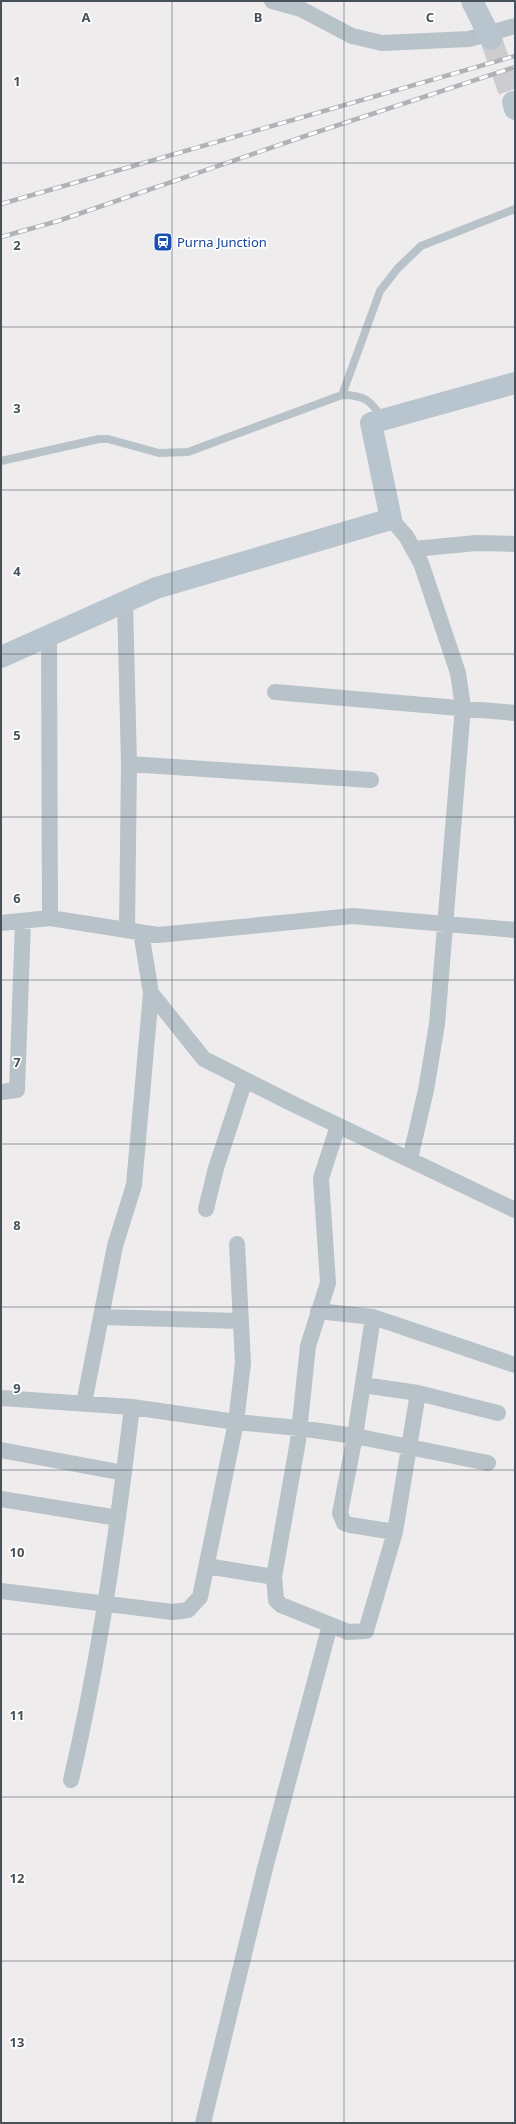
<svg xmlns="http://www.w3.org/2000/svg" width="516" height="2124" font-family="'Noto Sans',sans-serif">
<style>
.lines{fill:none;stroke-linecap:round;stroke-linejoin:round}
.secondary-tunnel{stroke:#cdcdcf;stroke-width:22;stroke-dasharray:22 11;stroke-linecap:butt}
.service{stroke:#b8c2c9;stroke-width:8}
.minor{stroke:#b8c2c9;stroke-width:16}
.secondary{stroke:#b9c5ce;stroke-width:22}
.rail-casing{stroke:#afb3b7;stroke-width:4.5}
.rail{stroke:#fff;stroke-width:3;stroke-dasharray:9;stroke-linecap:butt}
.grid{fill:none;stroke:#465159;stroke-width:1;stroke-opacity:0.55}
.labels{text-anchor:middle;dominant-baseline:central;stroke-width:3.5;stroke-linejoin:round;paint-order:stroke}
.transit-label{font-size:13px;fill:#164399;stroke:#fff;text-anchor:start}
.grid-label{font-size:13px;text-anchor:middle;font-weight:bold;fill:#465159;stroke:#fff;stroke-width:3.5;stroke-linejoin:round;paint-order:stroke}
</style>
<rect width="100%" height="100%" fill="#efeced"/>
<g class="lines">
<path class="secondary-tunnel" d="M491,39L513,102"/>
<path class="service" d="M342,395L380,291L398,268L421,246L515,209
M1,461L99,439H108L159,453L188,452L342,395C365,395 371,401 383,419"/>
<path class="minor" d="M272,1L301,9L352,36L382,43L469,39L515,26
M391,519L406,536L421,563L458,673L463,707L437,1024L426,1090L410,1159
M414,549L476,543L515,544
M125,602L129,764L127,930
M275,692L515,713
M129,764L371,780
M50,918L158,935L353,916L515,930
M1,923L50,918L49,636
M141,932L151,993L204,1059L291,1103L515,1210
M1,1092L17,1090L23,921
M338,1126L321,1178L328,1283L308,1346L298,1441L274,1577L276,1600L281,1605L348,1632L366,1631L395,1532L418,1393
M206,1209L216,1168L245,1080
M318,1311L373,1317L515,1365
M101,1317L241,1321
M373,1317L355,1436L340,1513L344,1523L350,1525L395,1532
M363,1385L418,1393L498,1413
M1,1398L132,1407L236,1422L299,1428L355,1436L488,1463
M84,1403L115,1246L134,1185L151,993
M1,1450L124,1473
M1,1499L118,1518
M207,1566L274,1577
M1,1591L173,1612L188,1610L200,1597L236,1422L243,1363L237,1244
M71,1780C100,1656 117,1532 132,1407
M203,2123L265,1868L330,1625"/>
<path class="secondary" d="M472,1L491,39
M513,102L515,109
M1,657L156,588L391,519L371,423L515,383"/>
<g class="rail-casing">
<path id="rail" d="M1,204L515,56
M1,237L58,221L314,133L515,67"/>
</g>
<use href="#rail" class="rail"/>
</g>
<path class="grid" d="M172,1V2123M344,1V2123M1,163H515M1,327H515M1,490H515M1,654H515M1,817H515M1,980H515M1,1144H515M1,1307H515M1,1470H515M1,1634H515M1,1797H515M1,1961H515"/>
<defs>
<g id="station-square" transform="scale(1)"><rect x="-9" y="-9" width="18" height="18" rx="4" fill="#1a4fb4" stroke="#fff"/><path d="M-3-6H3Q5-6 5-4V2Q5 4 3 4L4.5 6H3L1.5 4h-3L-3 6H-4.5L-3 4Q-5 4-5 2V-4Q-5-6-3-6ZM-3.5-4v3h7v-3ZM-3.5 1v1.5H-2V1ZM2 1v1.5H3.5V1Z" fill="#fff"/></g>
</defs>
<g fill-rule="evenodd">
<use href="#station-square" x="163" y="242"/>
</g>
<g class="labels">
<g class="transit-label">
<text x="177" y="242">Purna Junction</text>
</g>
</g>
<g class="grid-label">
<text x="86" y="22">A</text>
<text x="258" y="22">B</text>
<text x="430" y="22">C</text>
<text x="17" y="86">1</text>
<text x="17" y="250">2</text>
<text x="17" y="413">3</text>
<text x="17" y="576">4</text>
<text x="17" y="740">5</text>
<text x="17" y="903">6</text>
<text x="17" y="1067">7</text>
<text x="17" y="1230">8</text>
<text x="17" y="1393">9</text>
<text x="17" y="1557">10</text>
<text x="17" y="1720">11</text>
<text x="17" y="1883">12</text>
<text x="17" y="2047">13</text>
</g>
<rect width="516" height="2124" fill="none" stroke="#465159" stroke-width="4"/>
</svg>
